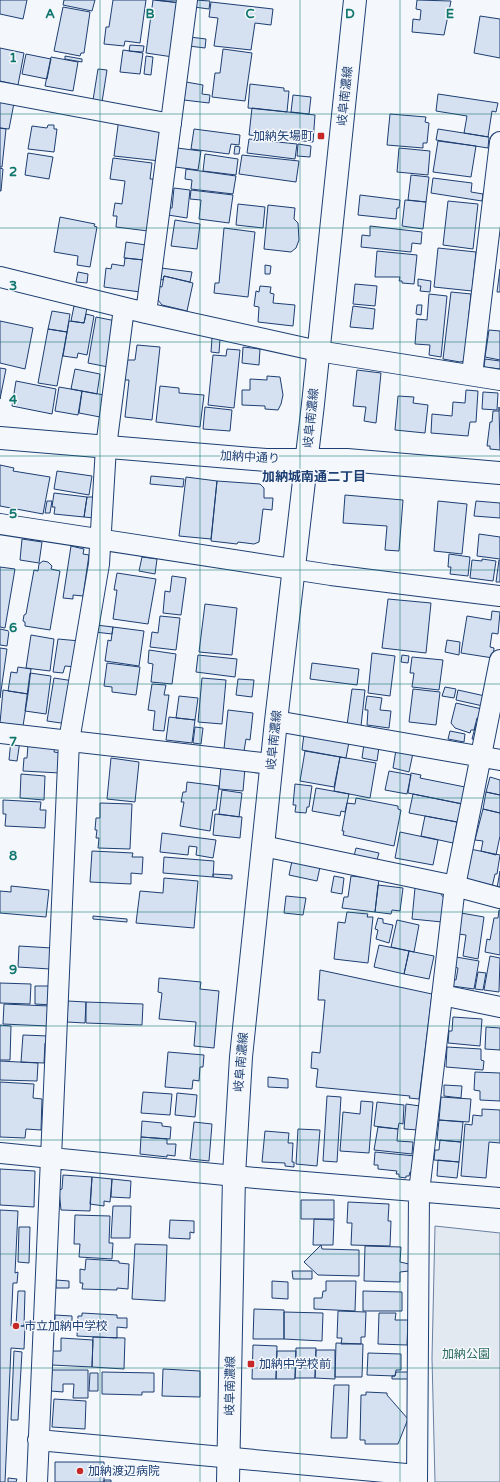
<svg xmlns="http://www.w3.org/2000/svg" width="500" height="1482" font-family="'Varela Round','Noto Sans JP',sans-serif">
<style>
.green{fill:#e3e9f0;stroke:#687fa3}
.building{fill:#d5e0f0;stroke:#1d3f73}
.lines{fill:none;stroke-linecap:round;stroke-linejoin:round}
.minor-casing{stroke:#1d3f73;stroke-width:22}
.primary-casing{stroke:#1d3f73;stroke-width:24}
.trunk-casing{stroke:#1d3f73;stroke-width:24}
.minor{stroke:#f4f7fb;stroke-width:20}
.primary{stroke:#f4f7fb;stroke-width:22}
.trunk{stroke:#f4f7fb;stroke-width:22}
.grid{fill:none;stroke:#0f766e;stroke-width:1;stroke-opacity:0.55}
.poi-dot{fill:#c62828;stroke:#f4f7fb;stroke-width:1.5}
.labels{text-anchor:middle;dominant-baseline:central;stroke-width:3;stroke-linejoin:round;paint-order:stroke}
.street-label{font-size:12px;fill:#1d3f73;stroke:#f4f7fb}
.poi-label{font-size:12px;fill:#1d3f73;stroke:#f4f7fb;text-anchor:start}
.park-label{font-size:12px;fill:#2c6c60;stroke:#f4f7fb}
.neighbourhood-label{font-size:13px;font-weight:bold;fill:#1d3f73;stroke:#f4f7fb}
.grid-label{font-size:13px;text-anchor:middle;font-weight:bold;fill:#0f766e;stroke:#f4f7fb;stroke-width:3;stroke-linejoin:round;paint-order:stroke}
</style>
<rect width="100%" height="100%" fill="#f4f7fb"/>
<path class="green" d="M435,1226L500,1233V1482H435L432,1358Z"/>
<path class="building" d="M0,0H27L23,19L0,14Z
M64,0H95L92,11L63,5Z
M113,0H146L140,43L125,41L124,46L104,44L106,27H109Z
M153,0L181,3L173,57L146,53Z
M156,0H181V3Z
M195,0L210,1L209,9L194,7Z
M417,0L451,1L444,35L412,32L413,19L420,20L421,10L416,9Z
M211,2L273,9L271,25L255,23L251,50L214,46L218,18L209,17Z
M63,7L90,12L84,53H81L80,56L54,51Z
M480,16L500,19V58L474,53Z
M190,37L206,39L205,48L189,46Z
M130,45L144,46L143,52L129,51Z
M0,48L24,53L18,85L0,81Z
M223,49L252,53L245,101L212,97L215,73H220Z
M123,50L143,53L140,74L120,72Z
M26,54L51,59L47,79L22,74Z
M65,56L82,59V62L65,59Z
M146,56L153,57L151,75L144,74Z
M51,57L78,62L73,91L45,86Z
M98,69L107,70L102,102L93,100Z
M186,82L203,85L202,94L210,95L209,103L184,100Z
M250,84L284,88V91H289L287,112L248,108Z
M438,94L498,103L496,112L492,111L488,137L464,133L467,116L436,111Z
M293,95L311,97L309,114L291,112Z
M0,101L14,103L9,129L0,128Z
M252,108L315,115L313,142L249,135Z
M390,114L426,117L425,122L429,123L427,143H423V148L387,145Z
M119,118L153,124L163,138L160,161L114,156Z
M48,125H54V129H57L54,152L28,149L32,126L47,128Z
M0,128L6,129L2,167H0Z
M194,129L240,135L239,145L231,144L229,154L191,149Z
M438,129L489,137L488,148L436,140Z
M249,139L297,144L295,159L247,153Z
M438,141L476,146L471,177L433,172Z
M298,144L311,146L310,157L297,156Z
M235,146L240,147L239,154H234Z
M177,148L201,151L198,170L175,167Z
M399,148L430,151L428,175L397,172Z
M28,153L53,157L49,179L25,175Z
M205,154L238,159L236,175L203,171Z
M242,155L299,161L296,182L239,174Z
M113,158L152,163L150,179H155L148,231L116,227L117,216H113L115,203L122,204L125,181L110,179Z
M0,168L3,169L1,191H0Z
M186,169L236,176L233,194L191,189L192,180L185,179Z
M411,175L429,177L426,202L408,200Z
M433,178L472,183L471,192L483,194L482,201L431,193Z
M174,188L190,190L187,218L168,215V208H172Z
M191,190L233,195L229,223L199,219L201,200L190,199Z
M360,195L400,200L399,208H397L396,219L358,215Z
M405,200L426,202L423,229L402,226Z
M448,201L478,204L473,249L443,245Z
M238,204L265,207L263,228L236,225Z
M268,205L295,208L294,219L298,223L299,240L296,248L291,252L264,249Z
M60,217L95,224L94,226L97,227L90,267L77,265L78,256L54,252Z
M175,220L200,224L197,249L171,246Z
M370,226L422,232L421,244L412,243L411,252L361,247L362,235L370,236Z
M224,228L255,232L248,297L214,293L215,283H219Z
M126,242L146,245L144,260L124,258Z
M438,248L476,252L472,291L434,287Z
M377,251L417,255L414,284L402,283V281H399L400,277H375Z
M125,258L144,260L140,292L104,287L106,268L111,269L112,264L124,266Z
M265,265L271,266L270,274H265Z
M161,268L192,272L190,282L164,276L163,280L159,279Z
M500,269V292H497Z
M78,272L88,274L87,283L76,282Z
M164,276L193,283L187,311L162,305L155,296L157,286L162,287Z
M418,279L431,281L430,292L420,291L421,286H418Z
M355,284L377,286L375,306L353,304Z
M260,286L271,287L270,293L274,294L273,303L295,305L293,326L258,322L259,307L254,306L256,291L259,292Z
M451,292L471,294L464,361L460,362L443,359Z
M429,294L447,296L441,357L429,355L430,345L415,344L417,319L427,320Z
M417,305H422L421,315L416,314Z
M74,306L87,308L84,323L71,321Z
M353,306L375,309L373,329L350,327Z
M52,311L70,314L67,332L48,329Z
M86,314L94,316L87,355L78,353L77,358L63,356L69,321L84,323Z
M96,317L116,321L108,367L88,363Z
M0,321L33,328L25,369L0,363Z
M48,329L67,332L57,386L38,383Z
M489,330L500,331V360L485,357Z
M212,338L220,339L219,353L211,352Z
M137,345L160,347L152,420L125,417L129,380H123L125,360H135Z
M243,347L260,349L259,365L242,363Z
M227,349L240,350L234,408L208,405L213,355L226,356Z
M485,359L500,361V369L484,367Z
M0,368L6,369L0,399Z
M75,369L100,374L97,394L71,389Z
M357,370L381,373L376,423L364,421L366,407L353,406Z
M267,376L280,377L283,395L281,404L278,410L265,409V406L242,405V390H250V379L267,380Z
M16,381L56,389L52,414L12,406Z
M160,386L179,388V393L204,395L200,427L156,422Z
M59,387L82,391L78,415L55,411Z
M466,390L478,391L476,422H470L468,436L431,433L432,414L452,416L453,402L465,403Z
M82,391L104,395L100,417L79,413Z
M483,392L498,393L497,410L482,409Z
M398,396L414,397L413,403L428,405L425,433L395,430Z
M205,407L232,410L230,431L203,429Z
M499,407L500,450L490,449V446H487L490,422H492L493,411H499Z
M0,465L14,468L13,471L50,477L43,514L0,506Z
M57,471L92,476L89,495L54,489Z
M151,476L184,479L183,487L150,484Z
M186,477L217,481L211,539L179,536Z
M217,481L260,484L264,488V498H273L272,510L263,509L259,542L254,544L238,542L237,544L211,541Z
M54,493L87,497L84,517L54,514L55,507H52Z
M345,495L403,500L399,551L385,550L387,526L343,523Z
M87,497H95L94,518L84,517Z
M47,501H52L50,513H45Z
M438,501L467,504L462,554L434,551Z
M476,501L500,503V518L474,516Z
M479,534L500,537V559L477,556Z
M22,539L42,542L39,563L20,560Z
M71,546L84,549L83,554L89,555L83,596L73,595V599L63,598Z
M449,554L470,557L468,576L450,574L451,567H448Z
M142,557L157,559L155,574L139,571Z
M482,559L496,561L493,581L470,578L472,560L482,561Z
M499,560H500V582H496Z
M43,561L48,562L52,566L51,569L60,571L50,630L25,626V622L23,621L24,615L26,614L34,570L38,571L39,564Z
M0,567L15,569L5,628L0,627Z
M117,573L156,579L148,624L113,619L117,590H114Z
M172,576L186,578L181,615L163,613L165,591L170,592Z
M388,599L431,603L426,653L382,648Z
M205,604L237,608L232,655L199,652Z
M492,611L500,612L498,634L492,633L490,647L494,648L493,658L461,653L467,616L491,620Z
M160,616L180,618L176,650L150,647L152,632L158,633Z
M96,625L113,627L112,634L95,632Z
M113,627L144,631L139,666L105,661L108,640L111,641Z
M0,629L9,631L7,646L0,645Z
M31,635L54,639L50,671L26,668Z
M58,639L80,641L76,667L65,666L63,673L53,672Z
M447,640L460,642L459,655L445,652Z
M0,648L7,649L0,698Z
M149,650L176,654L172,684L151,682L153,664L148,663Z
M372,653L395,656L390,696L368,693Z
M198,655L237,659L235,677L196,672Z
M402,655L409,656L408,663L401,662Z
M412,657L443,660L439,690L412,687L414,673H410Z
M107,663L140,667L136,695L112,692V687L104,686Z
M312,663L359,669L357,685L310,679Z
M18,667L31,669L28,694L8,691L11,672L17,673Z
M30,673L51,676L46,714L25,711Z
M54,678L74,681L68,724L47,721Z
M202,678L226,680L222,724L198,722Z
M238,679L254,680L252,697L236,695Z
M152,684L166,685L164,695H169L164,731L153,730L155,711L148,710Z
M445,687L456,689L454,698L442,696Z
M352,689L365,690L361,726L347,725Z
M413,689L440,692L436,725L409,722Z
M3,690L28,694L23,726L0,723Z
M458,690L485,696L483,706L456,700Z
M179,696L198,698L195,720L176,718Z
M367,696L382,698L380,710L391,711L389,728L367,725L368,710H365Z
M456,703L482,709L479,718H477L474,730H471L470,733L455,728L451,723Z
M228,710L253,713L250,740L246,739L244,751L224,749Z
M169,717L195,720L192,743L166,740Z
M476,724L480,725L477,740L472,739Z
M195,727L203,728L201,744L193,743Z
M450,731L465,734L464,742L448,739Z
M304,734L349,742L346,758L302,750Z
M11,740L20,741L17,761L9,760Z
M364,744L379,747L377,761L362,758Z
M28,745L55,747L54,752L61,753L60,773L23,771L24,758H27Z
M396,750L413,753L409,772L393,768Z
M305,751L340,757L334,787L300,781Z
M340,757L376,763L370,798L334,791Z
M111,758L139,762L135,802L107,799Z
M221,766L245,768L243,791L219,789Z
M389,771L411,775L407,794L385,790Z
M411,773L421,775L420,778L465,787L462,804L408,793Z
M21,774L45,776L44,800L20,798Z
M490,777L500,780V795L486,792Z
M187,782L219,786L216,810H213L210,831L180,826L184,802H181L183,792H186Z
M295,784L312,786L309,807H307L306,813L295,812L296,805H293Z
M316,788L349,794L345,812L341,811L340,816L312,811Z
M222,790L242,793L239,817L219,814Z
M486,792L500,795V813L483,809Z
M413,794L463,804L457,822L409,813Z
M356,798L398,806V809L401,810L394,846L343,835L344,831H342L347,803L355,804Z
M3,800L41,802L40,810H46L45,828L5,826L6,814H3Z
M100,803L132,804L130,849L98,848L99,838H96L97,830H95L96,818H100Z
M483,809L500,813V836L496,855L481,851L483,841L475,840Z
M215,814L242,817L240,838L213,835Z
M425,816L457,822L453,843L421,836Z
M400,832L438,840L433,865L395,858Z
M162,833L216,840L213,858L196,855L197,847L189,846L188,855L160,852Z
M356,848L379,853L377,860L354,856Z
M470,849L500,855L497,874H495L492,887L469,881L465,873Z
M92,851L133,853L132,857H143L142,874L131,873V884L90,882Z
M164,857L214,861L213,877L163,873Z
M292,861L320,867L317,881L289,875Z
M500,871V888H497Z
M213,874L232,875V879L213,877Z
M334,876L344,878L342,894L331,892Z
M351,876L379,879L375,912L342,908L344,897H348Z
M164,878L198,881L194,928L136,923L140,891L163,893Z
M378,885L403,888L400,911L392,910L391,914L375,912Z
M11,886L49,890L46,917L0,913V891L11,892Z
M415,888L440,893L444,898L442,922L412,919Z
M286,896L306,898L303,915L284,913Z
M499,910H500V955L485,952L487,939L490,940L494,918H498Z
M347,912L368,914L367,917H373L368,963L334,959L338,922L345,923Z
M461,913L484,917L478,959L463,956L466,935L458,934Z
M93,916L127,919V922L93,919Z
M378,918L383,919V923L393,925L389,943L376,939L378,930L375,929Z
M397,920L419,925L414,952L391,947Z
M379,945L409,951L404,974L374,967Z
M19,946L52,948L50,969L18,967Z
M409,951L434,956L429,979L404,974Z
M490,956L500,958L499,992L484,990Z
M456,957L479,961L474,989L452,986L453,979L456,980L458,968L454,967Z
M320,970L432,994L419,1099L409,1098L410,1096L316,1087L318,1069L311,1068L312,1052L320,1053L325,1000H318Z
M478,972L486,973L483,990L475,989Z
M159,978L201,982L200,989L219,991L214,1048L194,1046L196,1022L159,1019L162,993L158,992Z
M0,983L31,984L30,1004L0,1003Z
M35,986H53V1005L35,1004Z
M68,1001L86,1002L85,1023L67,1022Z
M86,1002L143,1004L142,1025L86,1023Z
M4,1004L49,1006L48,1026L3,1024Z
M453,1017L482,1019L480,1046L448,1043L449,1031H452Z
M0,1025L11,1026L10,1060H0Z
M486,1027L500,1028V1050L485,1049Z
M23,1035L48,1036V1044L45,1043L44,1063L21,1062Z
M447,1047L481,1049V1060L484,1061L483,1070L446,1067Z
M168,1052L204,1055L203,1067H200L199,1081L193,1080L192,1089L165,1087Z
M0,1061L38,1063L37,1081L0,1080Z
M475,1072L500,1073V1101L480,1100V1091L474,1090Z
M268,1077L288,1079V1088L268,1087Z
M0,1082L34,1084L33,1098L42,1099L41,1130L26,1129L25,1138L0,1137Z
M444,1085L462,1086L461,1098L444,1096Z
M143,1092L172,1094L170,1115L141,1113Z
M177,1093L197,1095L195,1117L175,1115Z
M327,1096L341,1097L337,1162L323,1161Z
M441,1097L471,1099L469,1122L439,1120Z
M361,1101L373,1102L369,1153L340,1151L343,1112L360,1114Z
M377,1102L404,1105L403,1124L399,1123L398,1129L374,1126Z
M406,1104L420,1106L418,1130L404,1129Z
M482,1109L500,1110V1143L489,1142L486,1178L461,1176L465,1124L472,1125L473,1115L482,1116Z
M439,1120L463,1122L461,1142L437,1140Z
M142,1121L162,1123V1126L171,1127L170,1139L141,1137Z
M194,1122L212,1124L209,1161L190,1159Z
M378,1127L398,1129L397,1141L413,1142L412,1154L374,1150Z
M298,1129L320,1130L317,1166L296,1164Z
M265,1131L289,1133L288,1143H293L292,1162H294V1167L285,1166V1163L262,1162Z
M141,1137L167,1139V1144H176L175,1156L167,1155V1157L140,1154Z
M440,1140L461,1142L459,1162L434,1160L435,1150H439Z
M375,1152L415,1156L413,1173L410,1172L409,1176H406V1178L399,1177V1174H396L397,1171L378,1169V1165H374Z
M438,1160L459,1162L457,1178L437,1176Z
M0,1169L35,1171L34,1207L0,1205Z
M63,1175L92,1177L90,1211L61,1210L59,1190L62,1189Z
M92,1177L112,1179L110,1202L104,1201V1206L90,1204Z
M112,1179L131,1181L130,1198L111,1197Z
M301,1200H334V1219H301Z
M348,1202L389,1204L388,1221H391L390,1246L351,1245L352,1223H347Z
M113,1206H131L130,1238H111Z
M0,1210L18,1211L15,1273L18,1272L17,1283H13L11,1326H25L24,1349L11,1348L5,1482H0Z
M75,1215L110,1216L109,1243H113L112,1259L79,1257L80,1244H74Z
M314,1219L334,1220L333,1245H313Z
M170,1220L194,1221V1233L190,1232V1239L169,1238Z
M19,1227H30L29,1263L18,1262Z
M135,1244L167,1245L165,1301L132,1299Z
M321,1245L322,1249L359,1250V1276L318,1275L304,1262Z
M365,1246L401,1247L400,1262L409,1264V1271L400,1272V1282L364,1281Z
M86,1259L119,1261V1263L129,1264L128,1289L117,1288V1290L82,1289L83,1283H80V1269L85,1270Z
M292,1271H312V1279H293Z
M56,1280L69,1281V1288H56Z
M272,1281L288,1282V1299L272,1298Z
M326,1281H356L355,1311L314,1309V1298H322L323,1291H326Z
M18,1291H25L24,1326H16Z
M363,1291L402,1292V1311H363Z
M254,1309L284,1310V1339H253Z
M338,1311L366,1312L365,1337H361V1344H341L342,1338H337Z
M284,1312L323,1313L322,1341L284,1339Z
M82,1313L117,1315V1318H127V1328L117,1327V1338L77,1336L78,1316H82Z
M379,1313H396L395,1320H408L407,1345L378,1344Z
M55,1315L72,1316V1329L55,1328Z
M93,1337L125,1338L124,1369L92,1367Z
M61,1338L93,1340L92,1367L52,1365V1351H61Z
M336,1343L363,1344L362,1377H335Z
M253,1345L277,1346L276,1379H252Z
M296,1348H316L315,1378H295Z
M316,1350H335V1379L315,1378Z
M14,1351L22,1352L18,1420H11Z
M277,1351H296L295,1379H276Z
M368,1353L401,1354V1370H396L395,1376L367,1375Z
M163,1369L200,1371V1397L162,1396Z
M52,1370H88V1398H73L74,1384H63V1392L51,1391Z
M102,1372L154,1373V1392H142V1395L102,1394Z
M396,1372H411V1379H392V1376H395Z
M90,1373H98V1391H89Z
M334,1385H349L347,1438H331Z
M366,1392L387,1393V1395L408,1419L398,1444H365V1440H360L361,1395H366Z
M54,1399L86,1401L85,1429L52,1427Z
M55,1462H104V1482H55Z
M8,1478L17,1479L16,1482H8Z
M104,1480H111V1482H104Z"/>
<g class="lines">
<g class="minor-casing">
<path id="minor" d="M0,92L171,124
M0,277L146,313L318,351L500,380
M146,313L187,0
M472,375L500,142
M0,524L331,575L500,596
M276,721L500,760
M0,733L271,764
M263,846L455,886L500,898
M442,995L500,1007
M0,1153L256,1178L500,1198
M38,1440L417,1475
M37,1482L69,741L99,564L106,447L124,308
M417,1482L419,1192L455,886L500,660"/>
</g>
<g class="primary-casing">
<path id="primary" d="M228,1482L234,1175L241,1057L276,721L313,404L355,0"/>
</g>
<g class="trunk-casing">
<path id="trunk" d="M0,438L266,460H347L500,473"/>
</g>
<use href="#minor" class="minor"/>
<use href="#primary" class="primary"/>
<use href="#trunk" class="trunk"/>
</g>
<path class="grid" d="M100,0V1482M200,0V1482M300,0V1482M400,0V1482M0,114H500M0,228H500M0,342H500M0,456H500M0,570H500M0,684H500M0,798H500M0,912H500M0,1026H500M0,1140H500M0,1254H500M0,1368H500"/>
<g class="poi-dot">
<rect x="317" y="132" width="8" height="8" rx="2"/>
<circle cx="16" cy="1326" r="4"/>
<rect x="247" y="1360" width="8" height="8" rx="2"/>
<circle cx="80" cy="1471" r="4"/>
</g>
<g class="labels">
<g class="street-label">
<text transform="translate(345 96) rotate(-84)">岐阜南濃線</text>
<text transform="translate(311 418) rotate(-84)">岐阜南濃線</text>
<text transform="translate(250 457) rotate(3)">加納中通り</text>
<text transform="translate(274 740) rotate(-84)">岐阜南濃線</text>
<text transform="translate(241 1062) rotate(-85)">岐阜南濃線</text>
<text transform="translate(230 1386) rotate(-89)">岐阜南濃線</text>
</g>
<g class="poi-label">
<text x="313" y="136" text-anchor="end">加納矢場町</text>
<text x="24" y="1326">市立加納中学校</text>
<text x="259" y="1364">加納中学校前</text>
<text x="88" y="1471">加納渡辺病院</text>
</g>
<g class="park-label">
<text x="466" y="1354">加納公園</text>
</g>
<g class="neighbourhood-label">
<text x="314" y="477">加納城南通二丁目</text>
</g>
</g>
<g class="grid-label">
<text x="50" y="18">A</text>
<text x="150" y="18">B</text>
<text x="250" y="18">C</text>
<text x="350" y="18">D</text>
<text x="450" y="18">E</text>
<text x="13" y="62">1</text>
<text x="13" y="176">2</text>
<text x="13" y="290">3</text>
<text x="13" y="404">4</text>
<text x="13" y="518">5</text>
<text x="13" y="632">6</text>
<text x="13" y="746">7</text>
<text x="13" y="860">8</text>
<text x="13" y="974">9</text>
</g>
</svg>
